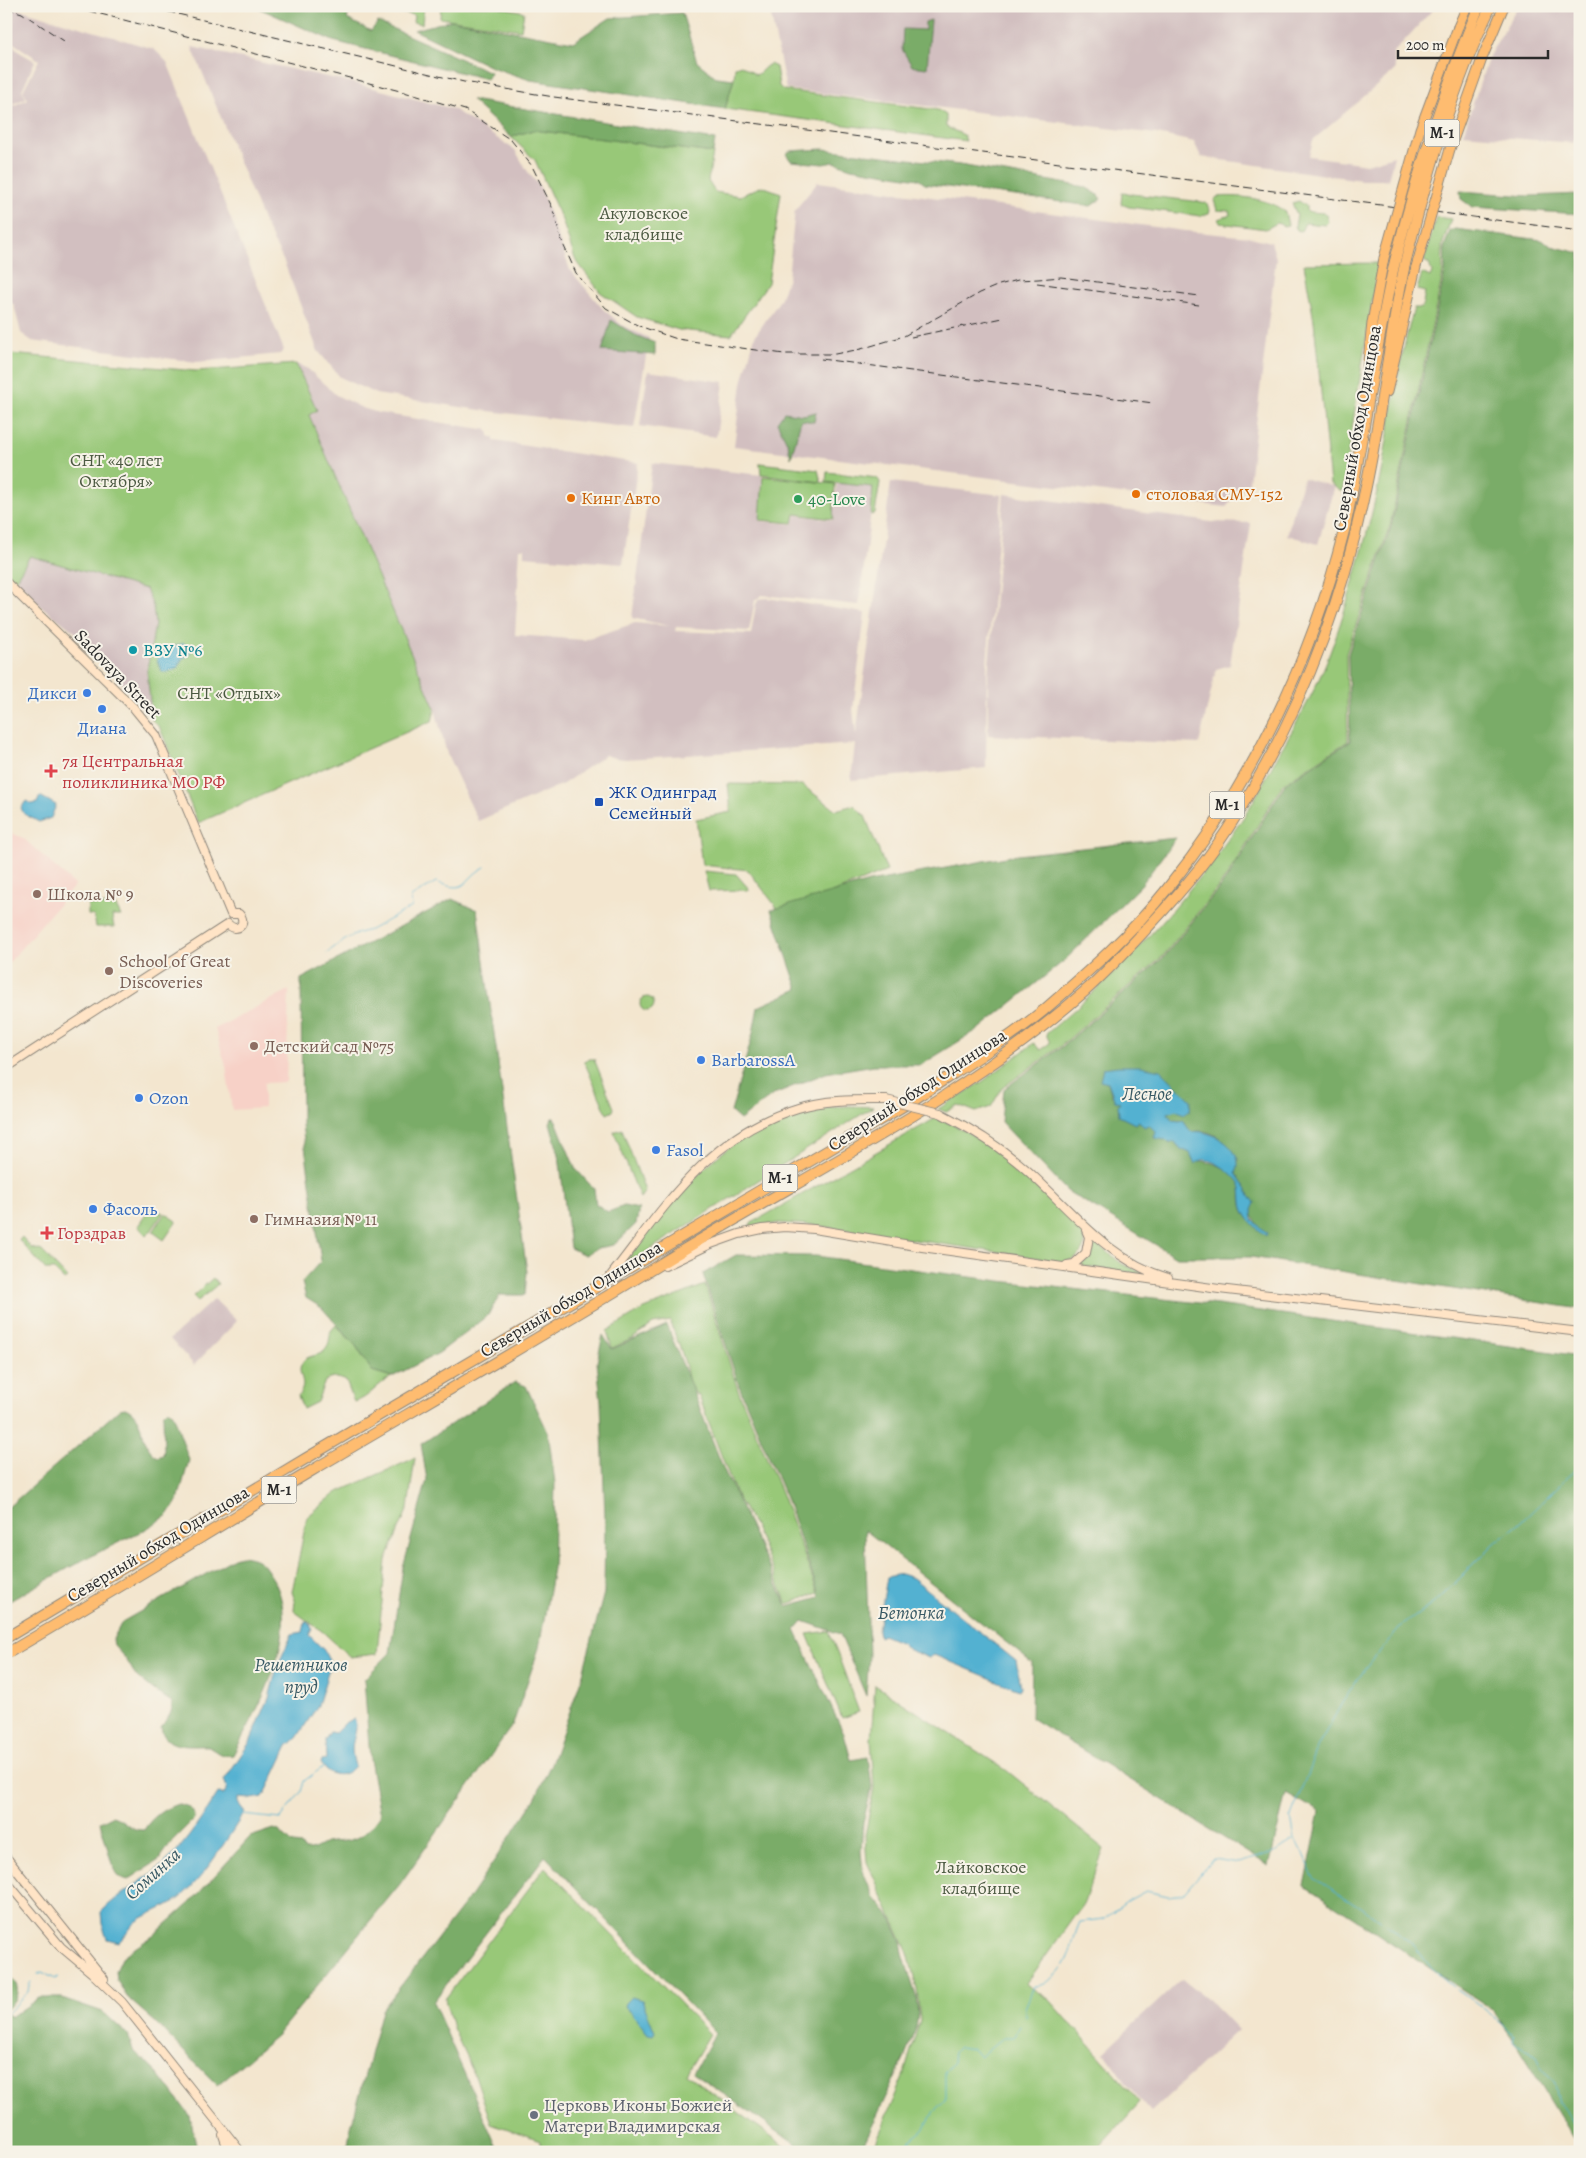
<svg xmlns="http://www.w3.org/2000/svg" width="1586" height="2158" font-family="Alegreya,serif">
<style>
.built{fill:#f7d1c7}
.industrial{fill:#d2bfc0}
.green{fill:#98c878;stroke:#627a52}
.forest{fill:#7aac68;stroke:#526c4a;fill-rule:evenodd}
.water{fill:#52b1d1;stroke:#3e6e7e}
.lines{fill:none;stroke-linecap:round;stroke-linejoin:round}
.stream{stroke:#52b1d1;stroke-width:1}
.secondary-casing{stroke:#8f887d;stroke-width:10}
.primary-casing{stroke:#8f887d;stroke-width:11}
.highway-casing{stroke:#8f887d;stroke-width:12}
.secondary{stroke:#ffe4c6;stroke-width:8}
.primary{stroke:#febc70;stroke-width:9}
.highway{stroke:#febc70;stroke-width:10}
.rail{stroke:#2b2b2b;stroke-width:1;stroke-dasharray:8 4;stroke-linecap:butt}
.secondary-bridge-casing{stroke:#8f887d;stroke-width:10;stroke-linecap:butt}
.primary-bridge-casing{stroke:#8f887d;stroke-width:11;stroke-linecap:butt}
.highway-bridge-casing{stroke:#8f887d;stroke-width:12;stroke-linecap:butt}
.secondary-bridge{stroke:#ffe4c6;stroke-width:8}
.primary-bridge{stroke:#febc70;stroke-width:9}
.highway-bridge{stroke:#febc70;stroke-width:10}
.food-dot{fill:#e8710a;stroke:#f7f3e8;stroke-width:2}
.leisure-dot{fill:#2e9e5b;stroke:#f7f3e8;stroke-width:2}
.culture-dot{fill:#0f9aa8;stroke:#f7f3e8;stroke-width:2}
.shop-dot{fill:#3f7fe0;stroke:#f7f3e8;stroke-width:2}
.health-dot{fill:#e0444e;stroke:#f7f3e8;stroke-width:2}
.transit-dot{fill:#1a4fb4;stroke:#f7f3e8;stroke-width:2}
.education-dot{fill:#8d6e63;stroke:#f7f3e8;stroke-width:2}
.worship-dot{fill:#6b7280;stroke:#f7f3e8;stroke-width:2}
.labels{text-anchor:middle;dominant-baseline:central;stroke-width:4;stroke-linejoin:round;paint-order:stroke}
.shield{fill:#f7f3e8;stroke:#686764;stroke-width:1}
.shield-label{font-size:16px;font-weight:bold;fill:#2b2b2b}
.park-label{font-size:18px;fill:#4c5a42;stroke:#f7f3e8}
.street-label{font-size:18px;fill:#2b2b2b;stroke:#f7f3e8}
.food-label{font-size:18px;fill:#c56008;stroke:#f7f3e8;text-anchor:start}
.leisure-label{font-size:18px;fill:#27864d;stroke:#f7f3e8;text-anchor:start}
.culture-label{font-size:18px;fill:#0d838f;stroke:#f7f3e8;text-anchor:start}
.shop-label{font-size:18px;fill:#366cbe;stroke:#f7f3e8;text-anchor:start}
.health-label{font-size:18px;fill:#be3a42;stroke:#f7f3e8;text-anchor:start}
.transit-label{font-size:18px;fill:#164399;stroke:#f7f3e8;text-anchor:start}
.education-label{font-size:18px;fill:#785e54;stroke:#f7f3e8;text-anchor:start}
.worship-label{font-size:18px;fill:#5b616d;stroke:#f7f3e8;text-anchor:start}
.water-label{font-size:19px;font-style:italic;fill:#395a65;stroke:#f7f3e8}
</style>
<rect width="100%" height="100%" fill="#f7f3e8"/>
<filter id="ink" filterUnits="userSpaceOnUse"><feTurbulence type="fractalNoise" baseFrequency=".02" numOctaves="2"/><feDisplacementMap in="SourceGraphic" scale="10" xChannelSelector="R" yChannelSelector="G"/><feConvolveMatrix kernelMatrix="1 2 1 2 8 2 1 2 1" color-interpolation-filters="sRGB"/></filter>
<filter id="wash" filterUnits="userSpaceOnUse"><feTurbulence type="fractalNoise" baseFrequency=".0096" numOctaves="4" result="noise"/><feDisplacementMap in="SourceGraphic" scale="20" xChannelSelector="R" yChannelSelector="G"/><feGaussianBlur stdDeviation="1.12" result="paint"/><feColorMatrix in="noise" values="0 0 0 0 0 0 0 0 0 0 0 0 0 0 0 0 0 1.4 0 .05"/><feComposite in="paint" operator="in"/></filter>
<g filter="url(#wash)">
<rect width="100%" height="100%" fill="#f3e6cf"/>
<path class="built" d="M6,831L23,838L75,885L6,966Z
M289,990L286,1082L264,1083V1108L232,1110L226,1066L215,1029Z"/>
<path class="industrial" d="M8,6L154,49L167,62L284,350L280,354L197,362L32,341L21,333L14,305L6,298V109L28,99L23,91L39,60L6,38Z
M769,6H1436L1394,52L1395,70L1313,140L1309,156L1367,164L1394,156L1388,180H1361L1201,157L1194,142L1157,134L786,89Z
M1518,6H1580V130L1573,143L1463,134L1489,56Z
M6,45H13L21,53L35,61L22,90L26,98L15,103H6Z
M192,47L354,83L453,109L515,150L528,172L540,187L570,270L603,309L623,326L649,338L634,428L480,410L376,394L340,377L318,351L284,262L263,220Z
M818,182L1185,231L1250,237L1271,242L1276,258L1249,482L1226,507L734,446L742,383L755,336L780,300L788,278L795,210Z
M296,364L308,369L336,395L362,408L379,413L488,430L489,436L494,438V441L638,463L623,564L524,556L525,548H520L515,635L584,640L635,623L670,626L632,618L652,463L762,475L760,521L793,524L796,515L833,520L837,482L874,487L859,605L762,595L755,600L749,631L676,627L675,631L751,634L756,604L759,599L767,598L865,613L853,710L856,735L891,482L1002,495L987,663L986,768L851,780L855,744L626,759L615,758L605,755L563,784L478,821L447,754L435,709L309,415L317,410Z
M648,371L724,382L716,437L640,426Z
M1303,478L1334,487L1318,544L1287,535Z
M1004,494L1211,522L1251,523L1230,665L1216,669L1199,744L988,735V675Z
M30,556L146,589L153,606L155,624L151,714L144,709L97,655L79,638L80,636L37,603L25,590L24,587L15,579Z
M214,1299L237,1321L194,1365L170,1339Z
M1182,1979L1211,2002L1238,2030L1151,2112L1126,2083L1104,2052Z"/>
<path class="green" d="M366,6H424L422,24L413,22L414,15Z
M441,6H496L524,12L521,30L440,18Z
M770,64L776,67L779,86L783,90L938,110L946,115V127L964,135L966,141L725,109L734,79L735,67L741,65L756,75C762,72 764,67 770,64Z
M533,130L713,153L708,181L715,192L740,196L762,186L781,193L768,283L731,335L679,330L637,317L600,292L575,259L562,220L535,160L512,138L514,136Z
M1122,193L1202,202L1206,203L1210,210L1209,214L1201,216L1129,207L1121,204Z
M1217,197C1237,195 1269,198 1285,212L1288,225L1284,226L1277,223L1266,229L1220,223L1219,219L1230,215L1229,211L1217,210L1214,200Z
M1299,201L1306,206V210C1312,214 1319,211 1326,214L1328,222L1325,225L1305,223L1301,231L1297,230L1295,226L1297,215L1292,203Z
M1436,217L1451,219L1442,246L1443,273L1390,526L1346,654L1348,741L1283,784L1227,876L1163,956L1062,1045L1002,1088L991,1107L976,1112L958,1105L946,1112L938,1109L982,1082L1034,1043L1040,1050L1050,1043L1046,1034C1119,973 1184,903 1239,824C1255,801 1268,773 1282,748C1299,719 1316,689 1328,658C1345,613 1359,564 1371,517C1389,448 1394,376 1414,308H1422L1425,292L1417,290L1422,273L1430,277L1432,272L1429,264L1424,261Z
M1378,263L1342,492L1330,484L1314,321L1304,264Z
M11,354L196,371L296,364L317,410L309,415L435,709L432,721L198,823L160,728L152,720L147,671L155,624L153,606L146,589L30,556L13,584L6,578V368L10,365Z
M760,463L818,470L821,482L761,474Z
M827,472L877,478L880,482L875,513L871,515L873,487L826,482Z
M763,476L835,484L833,519L795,514L793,523L760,520Z
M728,784L802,785L836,810L854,805L865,816L887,871L781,913L748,870L702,865L696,819L731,812Z
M704,871L736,874L750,890L709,891Z
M88,904L116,906L121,916H112L114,927H96L94,916L88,915Z
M640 1004a7 7 0 1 1 14 0a7 7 0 1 1-14 0Z
M590,1059H594L614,1108L613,1111L607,1114L584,1061Z
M848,1106L873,1107L618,1270C662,1216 707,1148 774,1122C798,1113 822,1108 848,1106Z
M936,1118C981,1133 1016,1168 1050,1200C1065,1213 1081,1224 1085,1243C1081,1255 1077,1259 1065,1262L813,1225L779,1223L751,1228L750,1224Z
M622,1129L645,1191L640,1198L614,1132Z
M151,1207L163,1213L151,1231L146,1235L138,1226Z
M165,1213L177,1221L164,1240L153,1232Z
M22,1237L31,1248L42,1251L67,1278L64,1280L54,1270H46L19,1240Z
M1092,1239L1122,1264L1148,1275L1080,1266L1089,1256Z
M213,1278L218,1284L198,1301L193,1296Z
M705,1285L738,1390L783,1497L818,1593L787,1604L755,1527L737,1497L699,1396C687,1388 688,1375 685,1363C681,1349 675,1335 670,1321L653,1324L632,1339L612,1348L607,1331L642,1310Z
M336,1325L356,1346L372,1371L392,1377C377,1383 369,1399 354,1402L346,1381C338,1377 333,1377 325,1381L317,1402L303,1409L298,1396C310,1382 295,1374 302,1363C309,1350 330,1363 330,1332Z
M415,1458L408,1508L386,1560L377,1654L350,1657L323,1632L294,1611L295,1600L292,1592L307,1517L336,1493Z
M829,1631L859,1712L842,1718L807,1634Z
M875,1685L1006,1770L1104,1849L1083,1904L1026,1984L1050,2000L1140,2102L1095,2152H872L904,2074L920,2020L917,1989L908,1953L867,1862L865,1836L874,1787L871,1739Z
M545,1867L710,2034L686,2074L793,2152H540V2140L491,2123L476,2078L453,2028L445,1999Z"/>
<path class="forest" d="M254,6H351L347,19L371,31L378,22L490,72L487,79L333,41Z
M682,13L697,62L716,77L734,79L725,109L530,80L491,67L414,30L452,20L573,42L610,18Z
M931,20L927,68L912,66L902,49L903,29L925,30V22Z
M471,100L715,140L713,153L533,130L514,136L512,138Z
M823,149L960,165L1085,187L1097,194L1101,199L1091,206L925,184L918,179L851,168L834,162L823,164L791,161L786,154L790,151Z
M1460,191L1529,196L1580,194V214L1472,207L1461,199Z
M1455,229L1542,240L1551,246L1580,253V861L1576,872L1580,873V1309L1251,1257H1176L1067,1191L1001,1122L1004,1089L1063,1046L1164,957L1228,877L1285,784L1350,741L1348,654L1391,527L1445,271L1444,247L1450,231ZM1160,1070L1173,1084L1176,1110L1167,1112L1172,1120L1180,1121L1192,1132C1213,1127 1227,1143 1238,1159L1236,1173C1252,1195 1246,1217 1266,1233C1256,1226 1244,1218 1242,1204C1240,1197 1243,1191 1240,1184C1232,1167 1210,1161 1193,1160L1191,1153L1181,1149L1174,1141L1155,1136L1156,1132L1149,1125L1122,1116L1121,1102L1112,1096L1108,1082Z
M611,320L635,335L655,343V355L602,351Z
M784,412L803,415L816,412L814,422L801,420L791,458L788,444L777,422Z
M1176,838L1141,885L1065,960L982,1027L921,1065H874L826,1073L774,1094L740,1120L731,1112L753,1033L758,1007L798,989L771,910L869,882L1017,855Z
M452,899L477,910L527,1272L525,1295H500L488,1315L439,1353L392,1377L372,1371L356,1346L322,1308L306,1298L302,1282L321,1261L302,1125L301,979Z
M552,1118H554L556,1121L575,1168L594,1189L596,1204L608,1212L624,1206L639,1209L636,1224L614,1245L598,1248L585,1255L570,1248L559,1155L550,1123Z
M736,1255L816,1256L1000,1281L1218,1305L1580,1356V2148L1511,2036L1492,2009L1305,1886L1320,1812L1286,1793L1269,1866L1031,1718L1032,1663L865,1530L869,1655L866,1696L840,1634L803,1621L795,1630L844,1734L851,1760L868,1757L872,1787L863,1822L861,1852L863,1871L873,1896L890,1916L901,1940L903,1954L916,1996L918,2014L916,2028L906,2054L860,2152H807L693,2073L716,2033L545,1856L433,2002L499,2152H347L350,2131L382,2010L472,1894L535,1799L553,1759L582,1677L604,1593L605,1520L601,1402L597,1362L603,1335L612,1349L667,1325L724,1470L787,1606L820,1597L788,1503L739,1386L703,1274Z
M515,1382L526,1386L548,1432L555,1483L553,1568L539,1648L513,1724L400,1884L277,2035L217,2085L154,2021L130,2000L117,1981L116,1971L123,1956L153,1936L190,1903L250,1837L274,1829L279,1831L293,1844L301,1845L304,1850C314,1851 317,1847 326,1843C334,1841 342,1842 350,1840C364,1837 372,1826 380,1815L370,1759L364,1679L390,1653L403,1568L427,1480L421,1444Z
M125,1408C146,1416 139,1447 158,1457L163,1455L164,1449L163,1414L167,1410L172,1412L174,1416L189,1460L178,1500L168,1515L146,1529L83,1560L6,1603V1509L120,1409Z
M241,1556C261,1558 263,1563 273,1579C304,1631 258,1708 233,1755C222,1757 217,1753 209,1746C192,1745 165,1751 161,1727C168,1718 173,1713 172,1702L154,1691L136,1676L126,1659L114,1646L113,1639L122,1622L234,1558Z
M178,1804C187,1805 195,1809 194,1819L173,1840L159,1860L128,1880L119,1877L112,1864L100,1822L112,1816C125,1819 129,1831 144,1830C152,1817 163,1809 178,1804Z
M6,1951L12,1970L9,1977C24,1987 16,2000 6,2010Z
M39,1998H62L103,2012L128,2035L133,2050L161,2077L190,2116L196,2144V2152H6V2012L11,2017Z"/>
<path class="water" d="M184,643L188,647L191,654L182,659L178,668L168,672H162L157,660L160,651Z
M40,796L56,805L51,818L39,822L24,814L21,808L26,801L32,804L37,803Z
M1118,1066H1141L1160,1070L1191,1100L1190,1110L1184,1114L1176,1110L1168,1113L1172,1120L1180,1121L1183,1119L1188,1128L1192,1132C1212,1128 1247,1151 1236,1173L1255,1203L1252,1210L1253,1220L1267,1233L1266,1236C1258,1229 1250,1223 1245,1213C1240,1204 1243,1195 1240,1185C1236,1175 1213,1158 1202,1160C1199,1161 1197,1163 1195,1164L1190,1153L1181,1149L1174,1141L1170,1144L1166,1140L1154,1138L1156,1132L1149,1125L1144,1127L1139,1121L1135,1124L1119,1116L1118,1105L1120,1102L1115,1101L1108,1082L1100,1080L1103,1068Z
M901,1574L913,1578L1016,1661L1021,1687L1019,1690L934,1655L929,1658L907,1649L902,1643L883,1635L879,1637L878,1630L887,1577Z
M305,1621L310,1624L312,1629L309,1635L324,1650L331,1663L318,1705L297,1738L288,1746L267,1790L263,1797L252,1799L238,1798V1803L245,1812C227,1838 207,1874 183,1895C169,1908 151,1911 136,1922C130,1927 126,1936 119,1942L107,1939L102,1924L101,1912C121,1891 149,1879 170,1858C189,1839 204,1815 218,1793L224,1794L227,1788L224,1780L250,1742L269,1698L277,1667L292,1634L303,1632Z
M354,1719C358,1727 355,1733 353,1742C351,1749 353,1759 355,1766C345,1778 329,1778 321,1763L322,1760L326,1759L325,1740L330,1732L335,1733L346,1722Z
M631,1997L642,2000L655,2032L653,2035L648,2034L631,2012L624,2007L625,2003Z"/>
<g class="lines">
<path class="stream" d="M327,953C339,943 354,933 370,930L412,907L411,897L436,882C471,895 461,879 485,867
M243,1815L280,1819L301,1792L304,1781L323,1767
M38,1974L42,1972L55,1979L58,1977
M1454,1987L1432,1969L1413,1944L1368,1912L1316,1879L1295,1839L1291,1817L1318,1746L1342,1703L1365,1669L1399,1628L1438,1600L1495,1543L1519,1524L1580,1465
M1457,1989C1478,2003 1496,2018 1514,2035L1513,2042L1537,2056L1544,2071L1555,2084L1559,2103L1569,2116L1580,2137
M6,2015L28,1992L29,1985L31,1982
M1025,2017V2008L1034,1986C1042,1986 1045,1983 1052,1978C1072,1962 1070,1944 1080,1922L1104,1919L1129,1900L1146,1891L1168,1896L1183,1894L1213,1859L1239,1863L1277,1851L1294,1840
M901,2152L913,2138L923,2130L936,2109L945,2100V2072L953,2062L954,2052L959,2047L973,2049L980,2057L1004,2037H1014L1020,2026"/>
</g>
</g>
<g filter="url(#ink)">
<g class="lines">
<g class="secondary-casing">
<path id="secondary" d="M6,582L133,707L156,735L231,914
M228,924C237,934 248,923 239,914H231
M6,1068L228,924
M940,1113C974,1130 1001,1147 1029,1172C1074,1213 1108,1260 1168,1278
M1067,1265L1074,1264L1086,1253L1089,1237L1086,1230
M665,1266L711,1244L739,1234L762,1229L785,1227L814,1229L922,1247L1219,1289L1580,1332
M609,1278C664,1208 708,1135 798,1108C826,1099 857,1100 886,1100
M6,1857L104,1979
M6,1881L61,1947L92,1973L122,2002L241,2152
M223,2135L229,2152"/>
</g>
<g class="primary-casing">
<path id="primary" d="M1458,27L1467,6
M1450,149L1483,56L1504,6
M1387,392L1416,267
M1364,399L1372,323L1384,258"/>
</g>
<g class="highway-casing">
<path id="highway" d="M6,1638L305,1459L910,1102C955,1072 1002,1044 1044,1010C1087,973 1132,933 1167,889C1252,784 1311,661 1344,531C1352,498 1357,464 1363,431C1373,374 1382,317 1395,261
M6,1654C109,1594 209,1532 311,1471C428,1402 546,1334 662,1263C804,1175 958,1103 1084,992C1108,971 1129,948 1150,925C1181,892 1211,857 1234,819C1296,721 1339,613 1363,500C1381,422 1388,342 1405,264"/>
</g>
<use href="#secondary" class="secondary"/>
<use href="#primary" class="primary"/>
<use href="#highway" class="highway"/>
<path class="rail" d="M29,6H69L85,10L404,92L465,110L511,140L532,166L552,207L563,244L576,273L606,308L639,326L677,339L784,354H835L861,349L904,336L980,293L999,285L1018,280L1038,279L1061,277L1199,296
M144,6L464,82L554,97L1580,231
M6,8L22,13L64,41
M1037,283L1199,305
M911,337L1003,318
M821,359L1153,403"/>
<g class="secondary-bridge-casing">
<path id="secondary-bridge" d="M886,1100L940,1113"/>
</g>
<g class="primary-bridge-casing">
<path id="primary-bridge" d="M1384,258L1420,129L1458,27
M1416,267L1450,149"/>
</g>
<g class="highway-bridge-casing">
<path id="highway-bridge" d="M1395,261C1417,174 1444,89 1479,6
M1405,264C1427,176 1452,88 1491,6"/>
</g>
<use href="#secondary-bridge" class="secondary-bridge"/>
<use href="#primary-bridge" class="primary-bridge"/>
<use href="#highway-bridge" class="highway-bridge"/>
</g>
</g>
<g class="food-dot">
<circle cx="1136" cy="494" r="5"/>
<circle cx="571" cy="498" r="5"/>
</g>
<circle class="leisure-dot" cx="798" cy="499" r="5"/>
<circle class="culture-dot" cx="133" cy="650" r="5"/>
<g class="shop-dot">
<circle cx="87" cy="693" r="5"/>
<circle cx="102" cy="709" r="5"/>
<circle cx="701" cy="1060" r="5"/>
<circle cx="139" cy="1098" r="5"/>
<circle cx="656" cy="1150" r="5"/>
<circle cx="93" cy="1209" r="5"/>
</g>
<g class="health-dot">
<path d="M48.5 763.5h5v5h5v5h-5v5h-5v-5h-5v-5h5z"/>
<path d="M44.5 1225.5h5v5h5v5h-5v5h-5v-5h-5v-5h5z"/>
</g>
<rect class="transit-dot" x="594" y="797" width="10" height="10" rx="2.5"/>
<g class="education-dot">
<circle cx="37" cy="894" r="5"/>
<circle cx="109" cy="971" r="5"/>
<circle cx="254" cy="1046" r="5"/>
<circle cx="254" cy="1219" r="5"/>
</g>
<circle class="worship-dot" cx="534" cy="2115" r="5"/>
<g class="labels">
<g class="shield">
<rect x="1424.5" y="119.5" width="35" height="27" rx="4"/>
<rect x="1209.5" y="791.5" width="35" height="27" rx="4"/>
<rect x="762.5" y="1164.5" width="35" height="27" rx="4"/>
<rect x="261.5" y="1476.5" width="35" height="27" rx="4"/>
</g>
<g class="shield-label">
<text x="1442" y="133">М-1</text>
<text x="1227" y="805">М-1</text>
<text x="780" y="1178">М-1</text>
<text x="279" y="1490">М-1</text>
</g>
<g class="park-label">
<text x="644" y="213">Акуловское<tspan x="644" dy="21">кладбище</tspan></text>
<text x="116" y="460">СНТ «40 лет<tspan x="116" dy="21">Октября»</tspan></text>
<text x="229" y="693">СНТ «Отдых»</text>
<text x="981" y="1867">Лайковское<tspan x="981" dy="21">кладбище</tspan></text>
</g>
<g class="street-label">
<text transform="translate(1357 428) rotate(-80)">Северный обход Одинцова</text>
<text transform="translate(118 674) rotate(46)">Sadovaya Street</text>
<text transform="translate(917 1090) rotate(-33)">Северный обход Одинцова</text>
<text transform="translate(571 1299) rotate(-31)">Северный обход Одинцова</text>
<text transform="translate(158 1544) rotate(-31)">Северный обход Одинцова</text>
</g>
<g class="food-label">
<text x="1146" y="494">столовая СМУ-152</text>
<text x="581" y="498">Кинг Авто</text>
</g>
<g class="leisure-label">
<text x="808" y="499">40-Love</text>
</g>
<g class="culture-label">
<text x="143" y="650">ВЗУ №6</text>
</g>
<g class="shop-label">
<text x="77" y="693" text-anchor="end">Дикси</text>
<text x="102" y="728" text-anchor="middle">Диана</text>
<text x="711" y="1060">BarbarossA</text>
<text x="149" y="1098">Ozon</text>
<text x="666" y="1150">Fasol</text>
<text x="103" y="1209">Фасоль</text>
</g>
<g class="health-label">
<text x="62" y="761">7я Центральная<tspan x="62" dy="21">поликлиника МО РФ</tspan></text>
<text x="57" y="1233">Горздрав</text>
</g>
<g class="transit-label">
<text x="609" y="792">ЖК Одинград<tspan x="609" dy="21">Семейный</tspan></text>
</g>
<g class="education-label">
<text x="47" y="894">Школа № 9</text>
<text x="119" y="961">School of Great<tspan x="119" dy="21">Discoveries</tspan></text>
<text x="264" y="1046">Детский сад №75</text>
<text x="264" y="1219">Гимназия № 11</text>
</g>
<g class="worship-label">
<text x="544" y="2105">Церковь Иконы Божией<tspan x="544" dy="21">Матери Владимирская</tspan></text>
</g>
<g class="water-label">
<text x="1147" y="1094">Лесное</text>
<text x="911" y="1613">Бетонка</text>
<text x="301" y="1665">Решетников<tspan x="301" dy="22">пруд</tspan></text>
<text transform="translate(153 1874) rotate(-42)">Соминка</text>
</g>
</g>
<rect width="1586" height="2158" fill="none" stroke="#f7f3e8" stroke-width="25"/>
<path d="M1398 50v8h150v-8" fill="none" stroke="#2b2b2b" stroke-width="2.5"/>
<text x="1406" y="50" font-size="15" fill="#2b2b2b" stroke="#f7f3e8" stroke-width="4" paint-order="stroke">200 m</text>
</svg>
